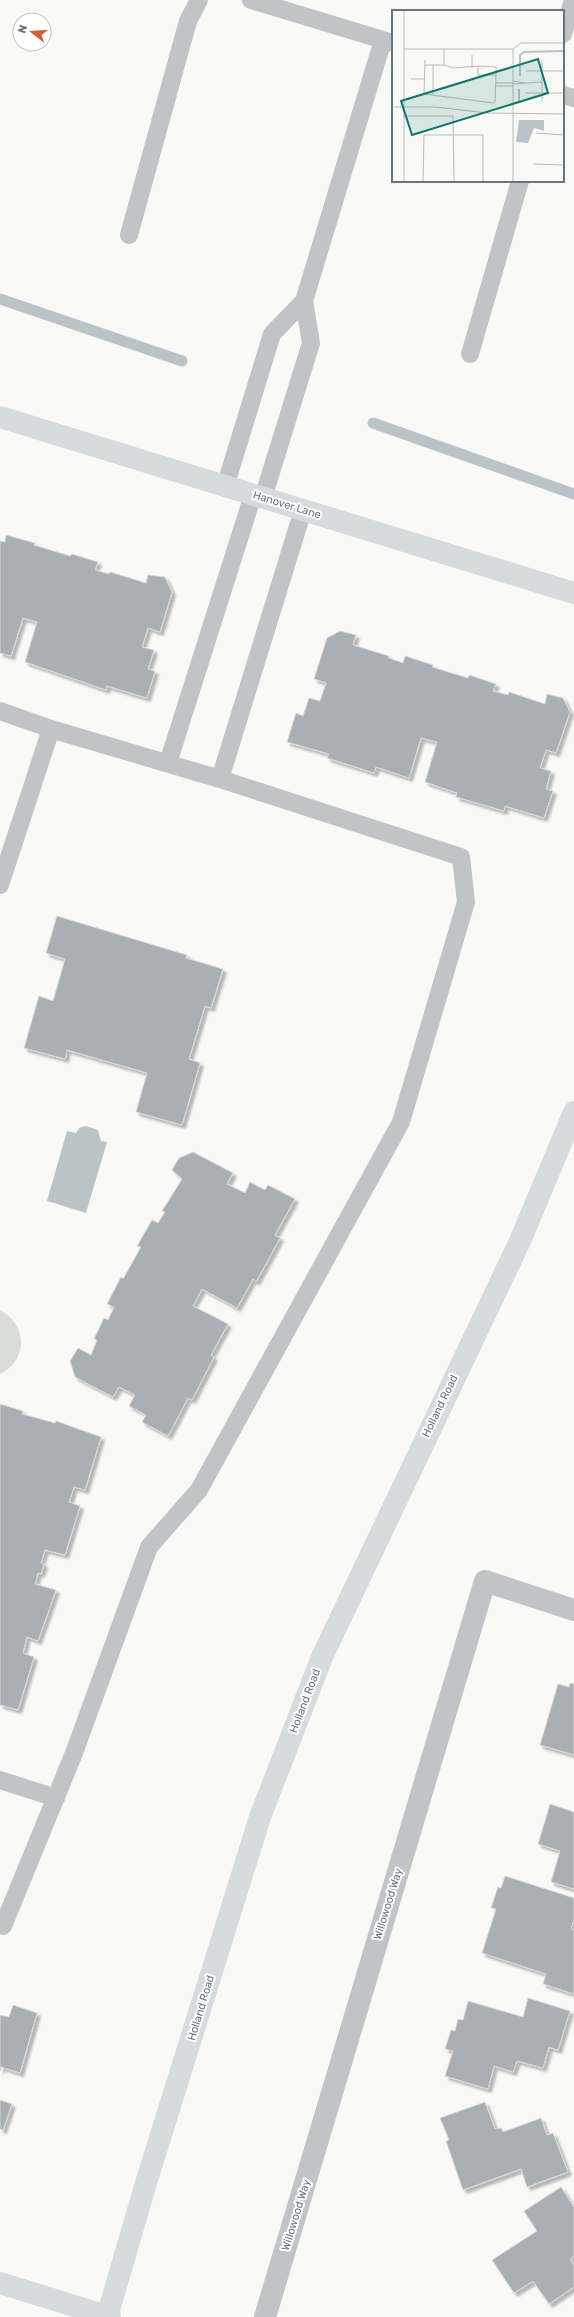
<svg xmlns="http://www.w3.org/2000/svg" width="574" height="2317" font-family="Rubik,sans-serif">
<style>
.green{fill:#d9ddd6}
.water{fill:#bac4c8}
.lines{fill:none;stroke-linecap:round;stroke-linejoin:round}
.stream{stroke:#bac4c8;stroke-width:11}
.building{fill:#a8afb5;stroke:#dadad9;filter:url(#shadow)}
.lane{stroke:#c0c4c7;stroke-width:18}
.street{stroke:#c0c4c7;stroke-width:22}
.secondary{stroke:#d6dbde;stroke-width:22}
.labels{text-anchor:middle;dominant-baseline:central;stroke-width:4;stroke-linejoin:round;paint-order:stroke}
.street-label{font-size:11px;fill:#66747f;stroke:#fff}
.inset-river{fill:none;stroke:#bac4c8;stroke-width:2}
.inset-road{fill:none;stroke:#b5bcbf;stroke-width:1}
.view{fill:#0f766e;fill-opacity:0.15;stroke:#0f766e;stroke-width:2}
.inset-edge{fill:none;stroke:#66747f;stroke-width:2}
</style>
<defs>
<filter id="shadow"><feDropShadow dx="3.5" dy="3.5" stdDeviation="1" flood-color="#0004"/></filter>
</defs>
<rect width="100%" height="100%" fill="#f9f9f6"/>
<path class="green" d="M0,1310C27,1324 29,1360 0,1374Z"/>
<path class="water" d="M86,1126L98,1130L101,1141L107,1142L86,1213L47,1201L67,1131L76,1133L79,1128Z"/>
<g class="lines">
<path class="stream" d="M0,299L182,361
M373,423L574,494"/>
</g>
<path class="building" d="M6,535L35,543L34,545L70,556L72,554L98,562L95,570L109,574L110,572L146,583L148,575L165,577L172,592L160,632L148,628L142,647L154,650L148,669L155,671L147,698L107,686L106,690L25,662L37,622L23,618L11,656L0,653V541L5,542Z
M340,631L356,635L353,645L389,656V658L403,663L405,656L433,665L432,667L468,678L469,675L496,684L493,691L508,695L509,692L545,704L547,694L563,698L570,712L556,753L546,750L540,768L551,771L546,789L553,791L544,818L505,806L504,811L456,797L457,793L425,782L437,742L421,738L409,778L376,767L374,773L327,758L329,754L287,742L296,713L303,716L309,698L320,701L326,683L314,679L327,638Z
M57,916L187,955L186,958L223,969L211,1008L205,1006L189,1059L200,1063L182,1125L136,1112L147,1073L67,1050L65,1059L24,1048L39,996L53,1001L65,959L46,953Z
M193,1152L233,1173L227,1184L245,1193L250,1182L265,1190L268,1185L295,1199L275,1235L280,1238L256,1282L253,1279L237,1308L202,1289L193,1306L228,1324L211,1355L214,1357L192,1400L188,1398L168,1436L142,1422L146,1415L129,1406L135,1395L119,1387L113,1397L75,1377L70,1361L78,1348L91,1355L97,1340L94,1339L104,1318L108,1320L114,1307L107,1304L121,1277L123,1279L141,1247L137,1246L152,1220L158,1223L165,1212L162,1211L182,1179L172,1170L179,1158Z
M0,1404L23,1411L22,1414L55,1423L56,1421L101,1437L85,1490L74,1487L69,1502L80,1506L65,1555L45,1550L41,1563L44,1564L41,1574L38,1573L35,1584L56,1590L38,1641L27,1637L23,1653L34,1657L18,1710L0,1705Z
M570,1683L574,1684V1755L540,1745L558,1684L569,1687Z
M550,1804L574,1812V1889L551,1882L560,1851L538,1844Z
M505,1876L574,1898V1920L571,1929L574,1930V1994L543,1984L546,1974L482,1953L496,1909L491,1908L498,1887L501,1888Z
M528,1998L570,2011L558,2050L549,2047L543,2068L517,2061L513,2072L494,2066L488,2089L445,2076L453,2051L445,2049L451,2030L455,2031L458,2019L463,2020L468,2001L523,2017Z
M13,2005L37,2013L20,2073L1,2067L0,2071V2015L9,2017Z
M0,2100L12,2104L3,2130L0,2129Z
M485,2102L495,2129L501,2128L503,2132L541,2118L547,2135L553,2133L568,2172L527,2187L521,2169L463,2190L446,2141L449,2140L440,2118Z
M561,2187L574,2207V2256L570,2259L574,2266V2287L549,2304L533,2281L514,2293L492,2260L537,2231L524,2211Z"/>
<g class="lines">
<path class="lane" d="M251,0L393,43
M563,34L573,0
M563,95L574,98
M129,235L188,21L199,0
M470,354L520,181
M225,487L272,334L304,301
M263,498L311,343L304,301L383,40
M0,711L51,729L0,885
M168,763L253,495
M220,779L303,510
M0,1780L56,1798
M0,1925L3,1926L74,1753L149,1547L199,1490L401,1122L466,902L461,857L220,779L51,729"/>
<path class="street" d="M265,2317L485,1581L574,1610"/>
<path class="secondary" d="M0,417L574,593
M0,2283L110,2317
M107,2317L146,2183L260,1817L322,1657L520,1241L574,1112"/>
</g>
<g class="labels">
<g class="street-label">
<text transform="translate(287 505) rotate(17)">Hanover Lane</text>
<text transform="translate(440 1406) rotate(-64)">Holland Road</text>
<text transform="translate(305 1701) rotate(-69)">Holland Road</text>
<text transform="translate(388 1904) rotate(-73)">Willowood Way</text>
<text transform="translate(201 2008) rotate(-73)">Holland Road</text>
<text transform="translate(296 2215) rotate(-73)">Willowood Way</text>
</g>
</g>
<g transform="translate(392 10)">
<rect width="172" height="172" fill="#f9f9f6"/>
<path d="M127,110H152V121L142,118L136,133L124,132Z" fill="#bac4c8"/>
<path class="inset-river" d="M128,66V45L132,42L172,41M127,93V79"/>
<path class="inset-road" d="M12,39H121M52,39V55L61,58L88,56L104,57V65H86V57M121,39L129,33H172M80,45V58M33,50L32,84L101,93L103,92L104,65M33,55H52M134,61H150V50M172,61H150V83H172M19,69H33M121,71L133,73M104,73H121M121,74L150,72M104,76H121M133,83H150V91M41,85V55M0,97H43L96,103L172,104M11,106H61L62,172M144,123L172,125M141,154L172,155M12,172V0M31,172L32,125H91V172M121,172V39"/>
<path class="view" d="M146,49L156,83L20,125L9,91Z"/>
<rect width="172" height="172" class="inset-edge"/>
</g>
<g transform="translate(32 32) rotate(287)"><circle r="19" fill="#ffffff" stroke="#c2c7cc"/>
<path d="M0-3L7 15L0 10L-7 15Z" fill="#d75b38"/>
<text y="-6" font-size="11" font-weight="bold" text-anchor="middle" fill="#66747f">N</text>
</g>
</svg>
